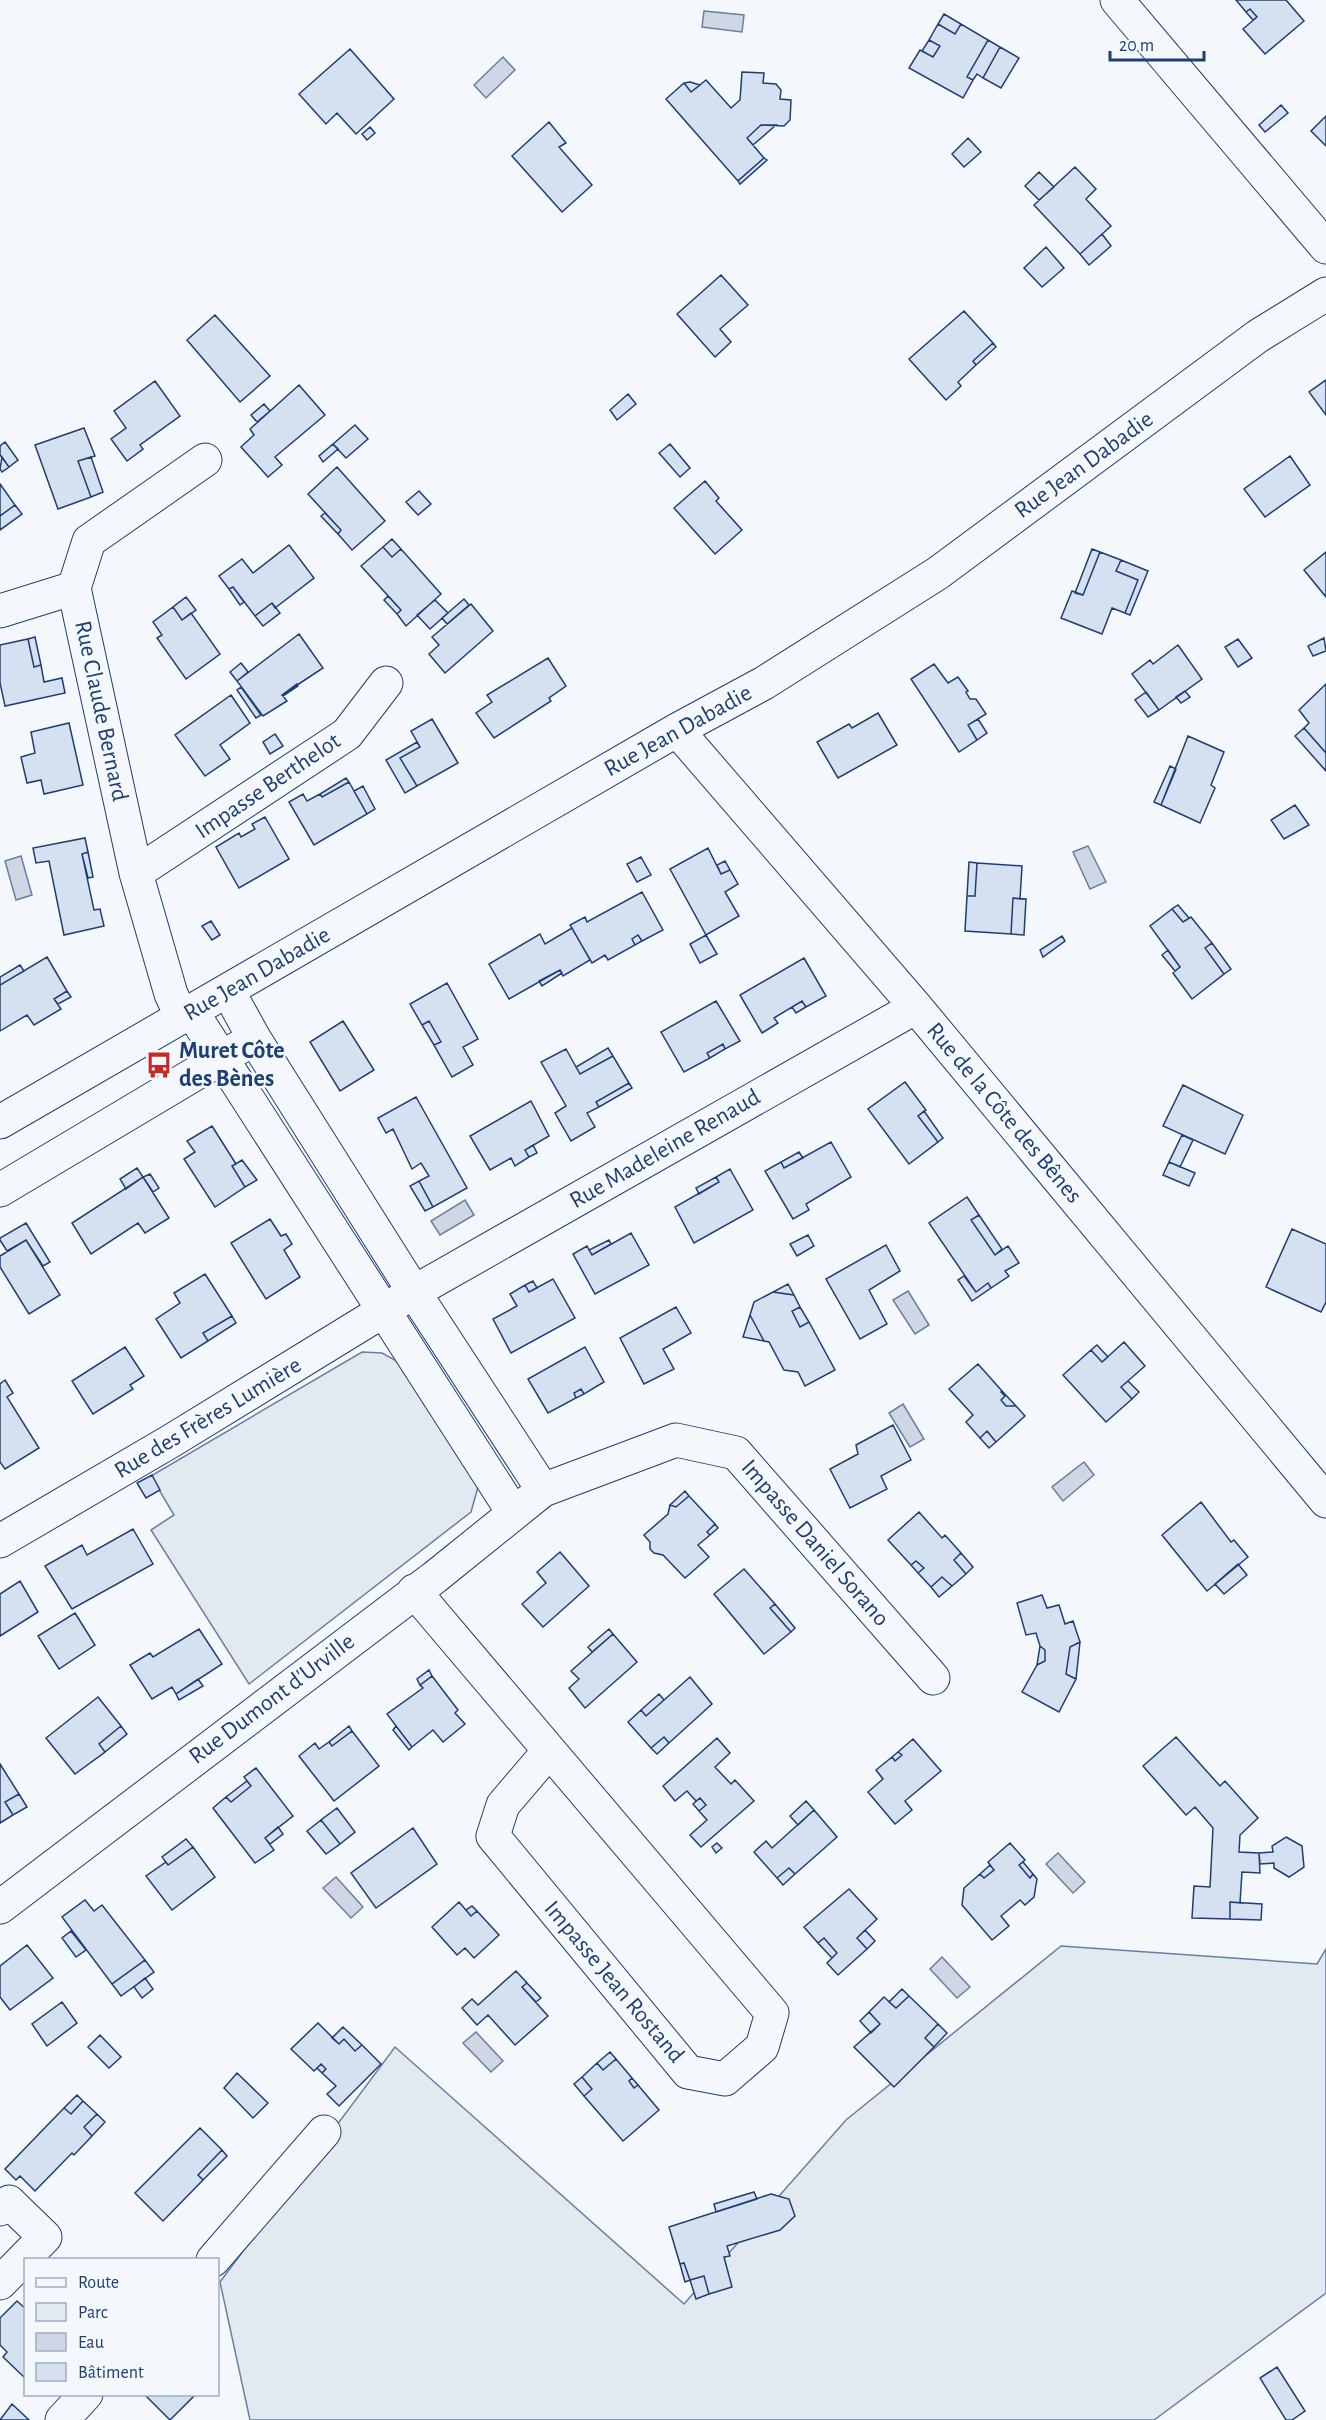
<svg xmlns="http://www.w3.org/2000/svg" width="1326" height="2420" font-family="'Alegreya Sans',sans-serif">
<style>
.green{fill:#e3e9f0;stroke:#687fa3;stroke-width:1.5}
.water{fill:#cfd7e4;stroke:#687fa3;stroke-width:1.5}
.building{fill:#d5e0f0;stroke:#1d3f73;stroke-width:1.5}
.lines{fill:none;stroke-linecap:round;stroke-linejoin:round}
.minor-casing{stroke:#1d3f73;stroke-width:35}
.minor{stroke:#f4f7fb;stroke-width:33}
.labels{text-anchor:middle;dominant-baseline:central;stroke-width:4.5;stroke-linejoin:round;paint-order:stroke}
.street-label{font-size:24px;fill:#1d3f73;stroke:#f4f7fb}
.poi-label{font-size:24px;font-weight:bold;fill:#1d3f73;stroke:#f4f7fb;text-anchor:start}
</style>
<rect width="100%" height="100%" fill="#f4f7fb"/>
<path class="green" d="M362,1352L382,1353L404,1365L478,1487L471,1512L249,1684L151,1530L174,1515L151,1476Z
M1061,1946L1317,1964L1326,1949V2293L1154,2420H250L220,2282L395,2047L684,2304L846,2120Z"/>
<path class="water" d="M704,11L744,15L742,32L702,27Z
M503,57L515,70L486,98L474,85Z
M1088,846L1106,882L1090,889L1073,852Z
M21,856L32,895L16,900L5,861Z
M465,1200L474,1215L440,1235L431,1221Z
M908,1291L929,1325L915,1334L893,1300Z
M903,1404L924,1439L910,1447L889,1413Z
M1084,1462L1094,1475L1063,1501L1052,1487Z
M1058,1853L1085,1882L1073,1893L1046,1864Z
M336,1877L363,1907L351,1918L323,1888Z
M942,1957L970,1987L957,1998L930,1969Z
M476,2032L503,2061L491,2072L463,2043Z"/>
<path class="building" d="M1236,0H1286L1304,21L1265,54L1243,29L1257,17L1250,9L1246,12Z
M1250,9L1257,17L1253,20L1246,12Z
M944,14L961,24L955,34L938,24Z
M938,24L955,34L961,24L988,40L967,77L973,80L963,98L909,68L920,50L933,57L940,46L929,40Z
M929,40L940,46L933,57L922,51Z
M988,40L1000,47L983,78L977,74L973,80L967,77Z
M1000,47L1019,58L1001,88L983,78Z
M350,49L394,99L356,134L337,113L326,124L299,94Z
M742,72L764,73L763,83L776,84L781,90L780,99L791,100L790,120L784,126L761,125L747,138L764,158L738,181L666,99L684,83L691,92L706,80L731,108L740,100Z
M690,82L700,85L691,92L684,83Z
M1281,105L1288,113L1265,132L1259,125Z
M1326,116V146L1311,131Z
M549,122L566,143L559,147L592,185L562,212L512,156Z
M761,125H776L753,145L747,138Z
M370,127L375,133L367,140L362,134Z
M968,138L981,152L964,167L952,154Z
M764,158L767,160L740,184L738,181Z
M1075,167L1096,189L1086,199L1111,226L1080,254L1034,205Z
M1039,172L1054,187L1039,200L1025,186Z
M1102,234L1111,246L1089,265L1080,254Z
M1046,247L1064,268L1042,287L1024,268Z
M721,275L748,305L720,329L731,342L715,357L677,314Z
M964,311L993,343L973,361L976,365L958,382L961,386L946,400L909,359Z
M215,315L270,376L240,402L187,340Z
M993,343L996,347L976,365L973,361Z
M1326,380V415L1309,392Z
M155,381L180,416L140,445L143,449L127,461L111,439L126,428L114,411Z
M299,385L325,415L275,457L282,465L268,477L241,447L254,435L250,429Z
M628,394L636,404L617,420L610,410Z
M264,404L270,411L257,422L251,415Z
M355,425L368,439L346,458L333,444Z
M84,428L95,456L78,461L91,497L58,509L35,445Z
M5,442L18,460L9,467L0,455V446Z
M333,444L338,449L323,462L319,456Z
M670,444L690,468L680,477L659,453Z
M1290,456L1310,485L1265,517L1244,489Z
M2,457L9,467L2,472L0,469Z
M91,457L103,492L91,497L78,461Z
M337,467L385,521L352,550L338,534L341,530L308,494Z
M705,481L719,498L716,501L742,530L715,554L674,508Z
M0,484L15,505L0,516Z
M419,491L431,504L418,515L406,502Z
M15,505L22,514L0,530V516Z
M325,513L341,530L338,534L321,516Z
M392,539L401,549L392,557L383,547Z
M289,545L314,578L275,608L272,603L255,616L233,587L229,589L219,576L242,559L253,573Z
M383,547L392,557L401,549L441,594L406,626L397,614L401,610L361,566Z
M1092,549L1100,552L1083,595L1075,593Z
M1100,552L1121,560L1116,571L1138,580L1125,613L1112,608L1102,634L1061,618L1072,591L1083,595Z
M1326,552V597L1304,570Z
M1121,560L1148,571L1130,615L1125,613L1138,580L1116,571Z
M233,587L244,602L240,605L229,589Z
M388,596L401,610L397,614L384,600Z
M186,597L196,610L182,620L173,607Z
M464,599L469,605L447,624L442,618Z
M435,600L448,613L430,629L417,615Z
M272,603L280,613L263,626L255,616Z
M471,604L493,631L445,673L429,654L439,645L432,637Z
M173,607L182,620L191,613L220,654L186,679L157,638L162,635L153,622Z
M299,634L323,668L282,695L287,701L263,716L237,681Z
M35,637L41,665L34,667L28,639Z
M1324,638L1326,651L1313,656L1308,646Z
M28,639L34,667L41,665L44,682L62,678L65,693L5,706L0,683V645Z
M1238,639L1252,658L1238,667L1225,647Z
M1178,645L1202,679L1159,710L1132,674L1150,660L1153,664Z
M548,658L566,686L549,698L551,701L494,738L476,713L492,702L487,695Z
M241,663L248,672L237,681L230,672Z
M934,664L948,683L958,677L968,691L966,692L970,699H976L986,714L968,725L977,740L959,752L911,679Z
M297,684L298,686L283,696L282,695Z
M1326,684V753L1304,728L1309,723L1299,710Z
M241,687L261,715L256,718L237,690Z
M1185,691L1190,697L1181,703L1176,697Z
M1146,692L1159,710L1148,717L1135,700Z
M231,695L250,723L220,745L230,759L205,776L175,735Z
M878,713L897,745L838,778L817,742L849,724L852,728Z
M432,719L458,763L417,786L400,758L420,747L411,731Z
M978,719L987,733L977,740L968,725Z
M69,723L83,785L44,794L41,780L27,783L21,757L35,753L31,732Z
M1304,728L1326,753V771L1295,736Z
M275,734L283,746L270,754L263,742Z
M1188,736L1224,752L1211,785L1215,788L1200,823L1161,805Z
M417,742L420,747L400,758L417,786L405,793L386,760Z
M1170,766L1176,769L1161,805L1154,802Z
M346,778L349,782L322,797L320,794Z
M349,782L367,814L314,845L289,802L303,794L307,801L320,794L322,797Z
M363,786L375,809L367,814L354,791Z
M1295,805L1309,825L1284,839L1271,820Z
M265,817L289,859L239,888L216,847L239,833L241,837L255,829L252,824Z
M85,838L88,852L82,854L94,910L100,909L104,926L64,935L49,861L36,863L33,848Z
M708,848L721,874L730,870L738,884L725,892L739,916L706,935L670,869Z
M88,852L93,877L88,878L82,854Z
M641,857L651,875L637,882L627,864Z
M725,861L730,870L721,874L717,865Z
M969,862L977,863L975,896H967Z
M977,863L1022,866L1020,899L1013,898L1011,934L965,931L967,896H975Z
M642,892L663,930L642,941L638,935L632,939L635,945L608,960L605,955L592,963L570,925L585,917L587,922Z
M1013,898L1026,899L1024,935L1011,934Z
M1178,905L1189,918L1183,922L1172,909Z
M1172,909L1183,922L1191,917L1212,943L1205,948L1224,974L1192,999L1173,973L1180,967L1150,926Z
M211,921L220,935L212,940L202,926Z
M572,928L590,960L563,976L560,970L509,999L489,964L540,934L545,944Z
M638,935L642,941L635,945L632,939Z
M706,935L717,954L700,963L690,944Z
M1062,936L1065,941L1043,957L1040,950Z
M1212,943L1231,969L1224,974L1205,948Z
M1168,950L1180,967L1175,971L1162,955Z
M47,957L67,991L54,999L61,1009L34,1025L27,1015L0,1031V985Z
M804,958L826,996L806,1007L802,1001L774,1018L778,1023L762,1033L740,995Z
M20,965L24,971L0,985V977Z
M560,970L562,973L542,986L539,981Z
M447,983L478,1039L463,1047L473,1065L452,1077L434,1045L441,1042L429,1021L422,1025L410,1004Z
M67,991L71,997L58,1004L54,999Z
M716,1001L740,1041L725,1049L723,1044L707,1053L710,1058L684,1072L661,1032Z
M802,1001L806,1007L796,1013L792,1007Z
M343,1021L374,1070L340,1091L310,1042Z
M429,1021L441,1042L434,1045L422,1025Z
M723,1044L725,1049L710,1058L707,1053Z
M608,1048L613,1056L580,1074L576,1067Z
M566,1049L580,1074L613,1056L629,1083L596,1102L599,1107L587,1113L595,1127L571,1141L555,1113L566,1106L541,1062Z
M905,1082L926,1110L918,1116L938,1142L909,1164L868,1109Z
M629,1083L632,1088L599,1107L596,1102Z
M1183,1085L1243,1115L1225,1154L1163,1126Z
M416,1097L467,1188L433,1207L419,1181L429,1176L421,1163L412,1169L393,1129L386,1133L378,1118Z
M531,1101L549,1136L525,1150L529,1157L515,1166L511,1158L490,1170L470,1136Z
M924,1111L943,1138L938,1142L918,1116Z
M212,1126L236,1164L232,1166L245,1187L215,1207L184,1159L195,1152L187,1141Z
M1182,1135L1193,1140L1180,1167L1169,1162Z
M831,1142L851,1177L806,1204L809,1210L793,1219L765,1171L781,1162L784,1168Z
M533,1145L537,1153L529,1157L525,1150Z
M799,1152L803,1158L784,1168L781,1162Z
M242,1160L257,1180L245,1187L232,1166Z
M1169,1162L1195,1173L1189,1186L1163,1175Z
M137,1168L143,1177L126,1189L120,1179Z
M730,1169L753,1210L694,1243L675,1207L719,1182L716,1177Z
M150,1174L159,1188L153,1192L143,1177Z
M143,1177L169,1218L145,1233L138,1223L91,1254L72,1223Z
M716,1177L719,1182L699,1194L696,1188Z
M419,1181L433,1207L425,1211L410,1186Z
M967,1197L979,1215L971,1220L995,1255L1008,1246L1019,1263L1005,1271L1009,1276L991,1288L988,1283L976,1292L929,1223Z
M979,1215L1002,1249L995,1255L971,1220Z
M270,1219L281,1236L286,1234L292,1244L284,1250L300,1277L266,1299L231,1243Z
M26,1223L50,1262L43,1266L26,1240L7,1251L0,1240V1238Z
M1292,1229L1326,1244V1302L1321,1312L1266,1287Z
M631,1233L649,1265L595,1294L573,1254L587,1246L592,1255Z
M808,1235L814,1246L797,1256L790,1244Z
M26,1240L60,1295L29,1314L0,1267V1256Z
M609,1240L611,1244L592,1255L589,1250Z
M886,1245L900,1271L869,1290L887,1324L860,1339L826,1279Z
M205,1274L232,1316L203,1333L208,1341L181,1358L156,1319L180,1303L174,1293Z
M964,1276L976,1292L988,1283L991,1288L972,1301L958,1280Z
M553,1279L575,1318L511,1353L493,1319L517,1306L510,1294L525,1285L529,1292Z
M533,1281L537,1288L529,1292L525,1285Z
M788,1284L794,1295L773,1292Z
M773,1292L794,1295L800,1307L792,1311L800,1327L809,1322L835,1370L805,1386L798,1372L784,1370L769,1342L764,1341L750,1315L754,1302Z
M676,1307L691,1333L663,1349L674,1369L644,1384L620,1338Z
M800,1307L809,1322L800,1327L792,1311Z
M750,1315L764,1341L743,1337Z
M232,1316L236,1323L208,1341L203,1333Z
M1124,1342L1145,1366L1121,1387L1132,1399L1106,1422L1063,1375L1091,1350L1102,1362Z
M1097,1345L1108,1357L1102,1362L1091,1350Z
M125,1347L144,1376L130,1385L133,1389L93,1414L72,1381Z
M585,1347L604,1382L584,1394L581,1389L574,1393L576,1398L548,1413L528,1379Z
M978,1364L1002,1391L1001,1392L1005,1396L1001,1400L1006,1406H1016L1025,1416L996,1442L987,1431L980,1438L966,1422L973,1415L949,1389Z
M5,1380L13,1393L7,1397L39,1448L5,1469L0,1462V1384Z
M1128,1381L1139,1392L1132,1399L1121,1387Z
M581,1389L584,1394L576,1398L574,1393Z
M1002,1391L1016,1406H1006L1001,1400L1005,1396L1001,1392Z
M893,1425L911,1460L881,1476L887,1489L850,1508L830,1469L858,1454L856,1445Z
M987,1431L996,1442L989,1448L980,1438Z
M152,1475L160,1490L146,1498L137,1483Z
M685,1491L689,1496L676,1507L670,1505Z
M689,1496L715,1524L707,1532L710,1535L698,1545L709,1557L685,1578L663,1555L654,1553L650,1549V1542L644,1535L668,1514L670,1505L676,1507Z
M1201,1502L1231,1542L1234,1540L1248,1557L1207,1591L1162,1535Z
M919,1512L942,1538L945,1535L961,1553L954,1560L966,1574L952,1586L942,1577L931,1587L918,1573L924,1568L916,1561L911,1565L888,1540Z
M715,1524L718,1528L710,1535L707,1532Z
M133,1529L153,1564L72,1609L45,1566L82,1545L87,1555Z
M560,1552L589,1586L543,1627L522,1604L546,1583L537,1572Z
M961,1553L973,1567L966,1574L954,1560Z
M916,1561L924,1568L918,1573L911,1565Z
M1238,1564L1247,1575L1224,1594L1215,1584Z
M744,1569L775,1604L770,1608L791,1632L764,1654L714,1594Z
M942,1577L952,1586L939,1597L931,1587Z
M20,1581L38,1612L0,1636V1594Z
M1042,1595L1047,1608L1059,1605L1065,1624L1073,1621L1080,1642L1070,1647L1066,1674L1076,1679L1059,1712L1022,1692L1037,1665L1045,1661V1650L1040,1646L1036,1633L1026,1635L1017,1603Z
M775,1604L795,1628L791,1632L770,1608Z
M75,1613L95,1645L59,1669L38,1636Z
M199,1629L222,1664L176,1694L172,1687L152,1699L130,1665L150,1653L153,1657Z
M609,1629L613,1634L592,1652L588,1647Z
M613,1634L637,1662L585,1708L569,1688L579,1679L571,1671Z
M1080,1642L1076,1679L1066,1674L1070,1647Z
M1040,1646L1045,1650V1661L1037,1665Z
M429,1670L432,1676L420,1685L417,1679Z
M432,1676L458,1710L455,1713L465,1724L443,1742L433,1730L412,1747L387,1714L423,1688L420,1685Z
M690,1677L712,1704L669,1743L664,1737L651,1748L628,1722L641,1710L646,1716Z
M198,1679L203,1686L179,1700L176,1694Z
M659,1694L664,1700L646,1716L641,1710Z
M98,1697L121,1726L99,1744L105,1752L75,1774L46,1738Z
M121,1726L127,1734L105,1752L99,1744Z
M349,1726L352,1731L332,1746L329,1742Z
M396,1726L412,1747L409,1750L393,1730Z
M352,1731L379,1766L334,1801L299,1756L315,1743L319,1749L329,1742L332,1746Z
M664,1737L669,1743L657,1754L651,1748Z
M1176,1737L1220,1786L1225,1781L1258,1818L1240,1835L1239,1852L1259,1853L1260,1873L1242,1872L1240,1903L1230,1902V1919L1192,1918L1194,1886L1210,1887L1213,1828L1195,1807L1186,1815L1143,1766Z
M717,1738L730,1753L715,1767L731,1784L735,1780L754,1801L701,1847L690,1835L707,1820L699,1811L706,1805L700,1798L696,1801L687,1791L675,1801L663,1786Z
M913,1739L941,1771L905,1801L912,1810L895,1824L868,1792L883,1779L876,1770L892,1757L895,1761L902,1755L898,1752Z
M898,1752L902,1755L895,1761L892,1757Z
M0,1764L19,1794L5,1802L13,1815L0,1823Z
M256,1768L293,1816L265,1838L274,1850L255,1863L213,1808L226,1797L231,1802L251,1786L244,1777Z
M247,1781L251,1786L231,1802L226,1797Z
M19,1794L27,1807L13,1815L5,1802Z
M700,1798L706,1805L699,1811L693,1804Z
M806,1801L814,1810L798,1825L790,1816Z
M337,1808L355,1832L340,1844L321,1820Z
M814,1810L837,1837L795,1874L789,1868L777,1878L754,1852L766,1841L772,1848Z
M321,1820L340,1844L326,1854L307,1831Z
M278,1827L283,1834L270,1844L265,1838Z
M413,1828L437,1864L376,1908L351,1873Z
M1286,1837L1302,1846L1304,1867L1289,1877L1274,1868V1863L1260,1864L1259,1853L1273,1852L1272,1846Z
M186,1839L193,1847L168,1865L162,1857Z
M717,1843L722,1848L716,1853L712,1847Z
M1010,1843L1025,1860L1019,1865L1030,1878L1033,1874L1037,1879L1034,1897L1025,1905L1020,1900L1001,1916L1009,1926L992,1940L962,1905L964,1888L980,1874L984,1878L994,1870L988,1862Z
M193,1847L215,1877L172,1910L146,1876L166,1862L168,1865Z
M1023,1862L1033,1874L1030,1878L1019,1865Z
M990,1865L994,1870L984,1878L980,1874Z
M789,1868L795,1874L783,1885L777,1878Z
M849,1889L877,1919L857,1938L867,1949L838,1975L827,1963L837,1953L824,1938L818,1943L804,1927Z
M85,1900L94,1911L102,1905L145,1960L112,1984L62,1917Z
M459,1902L471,1916L477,1911L499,1935L474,1958L465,1948L457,1955L432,1927Z
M1230,1902L1262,1904L1261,1920L1230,1919Z
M472,1906L477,1911L471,1916L466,1910Z
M865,1930L875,1941L867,1949L857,1938Z
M71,1931L86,1950L76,1957L62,1938Z
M824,1938L837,1953L832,1958L818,1943Z
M27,1945L53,1978L10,2010L0,1997V1966Z
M145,1960L154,1972L121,1996L112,1984Z
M516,1971L527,1983L522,1987L548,2016L515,2045L488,2015L477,2025L462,2008L472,1999L478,2005Z
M145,1978L153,1989L142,1998L134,1987Z
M527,1983L541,1998L536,2002L522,1987Z
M902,1989L909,1996L896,2008L889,2002Z
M909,1996L938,2024L925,2038L934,2047L894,2087L854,2047L880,2024L869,2012L884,1997L896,2008Z
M62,2002L77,2023L47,2046L32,2024Z
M869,2012L880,2024L871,2033L860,2021Z
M318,2023L339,2044L344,2039L355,2051L362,2045L381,2064L339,2106L327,2094L336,2086L322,2073L326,2069L321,2064L314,2071L291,2049Z
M938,2024L947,2033L934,2047L925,2038Z
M343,2027L362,2045L355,2051L344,2039L339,2044L332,2038Z
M100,2035L121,2057L109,2068L88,2047Z
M610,2052L616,2059L603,2070L597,2063Z
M616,2059L632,2078L629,2081L634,2088L638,2085L659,2110L623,2141L584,2096L592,2089L582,2077L597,2063L603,2070Z
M321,2064L326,2069L322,2073L317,2068Z
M237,2073L268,2103L253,2118L224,2088Z
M582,2077L592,2089L584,2096L574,2084Z
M632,2078L638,2085L634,2088L629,2081Z
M77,2095L83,2101L71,2114L64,2108Z
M83,2101L97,2114L84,2127L92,2136L74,2155L72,2153L35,2191L20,2176L16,2180L5,2169L64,2108L71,2114Z
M97,2114L105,2122L92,2136L84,2127Z
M200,2128L222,2150L198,2175L203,2180L163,2221L135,2193Z
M222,2150L227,2156L203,2180L198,2175Z
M754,2192L757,2199L716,2212L714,2204Z
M771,2194L789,2199L795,2216L780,2230L727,2246L730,2256L724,2257L732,2287L709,2294L704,2276L690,2280L684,2263L680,2264L669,2227Z
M684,2263L690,2280L685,2282L680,2264Z
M704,2276L709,2294L696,2299L690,2280Z
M17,2301L26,2309V2379L3,2357L7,2352L0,2345V2318Z
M1277,2367L1305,2411L1292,2420H1286L1260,2378Z
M144,2394H193L194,2396L170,2420Z
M12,2404L29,2420H0Z"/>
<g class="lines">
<g class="minor-casing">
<path id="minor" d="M1117,0L1326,247
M0,611L74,588
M677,730L916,1007L1326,1501
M136,873L347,734L386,683
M228,991L254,1038L414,1292L543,1490
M192,1012L513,1512
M182,1017L171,994L136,873L74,588L89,541L205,460
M0,1122L677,730L764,683L938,573L1258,336L1326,294
M0,1190L240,1047
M0,1541L171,1441L414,1292L916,1007
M414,1591L772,2013L762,2047L725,2079L688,2072L493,1836L503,1805L549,1751
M0,1907L435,1577L543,1490L676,1440L736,1453L933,1678
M0,2209L9,2202L45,2237L0,2283
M213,2260L324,2132
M62,2420L86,2394"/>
</g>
<use href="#minor" class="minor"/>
</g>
<defs>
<g id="bus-bare" transform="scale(2.07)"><path d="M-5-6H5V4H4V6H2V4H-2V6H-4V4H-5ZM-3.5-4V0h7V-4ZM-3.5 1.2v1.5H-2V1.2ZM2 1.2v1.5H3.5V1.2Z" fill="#c62828" stroke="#f4f7fb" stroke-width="2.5" paint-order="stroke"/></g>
</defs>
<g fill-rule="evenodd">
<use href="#bus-bare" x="159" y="1065"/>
</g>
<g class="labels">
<g class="street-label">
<text transform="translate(1084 465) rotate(-36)">Rue Jean Dabadie</text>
<text transform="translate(101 711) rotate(78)">Rue Claude Bernard</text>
<text transform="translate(678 731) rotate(-29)">Rue Jean Dabadie</text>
<text transform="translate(268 786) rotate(-34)">Impasse Berthelot</text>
<text transform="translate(257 974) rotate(-30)">Rue Jean Dabadie</text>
<text transform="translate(1004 1113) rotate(50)">Rue de la Côte des Bênes</text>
<text transform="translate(665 1149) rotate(-30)">Rue Madeleine Renaud</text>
<text transform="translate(208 1418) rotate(-31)">Rue des Frères Lumière</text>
<text transform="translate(815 1543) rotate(49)">Impasse Daniel Sorano</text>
<text transform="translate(272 1699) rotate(-37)">Rue Dumont d'Urville</text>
<text transform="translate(614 1982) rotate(50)">Impasse Jean Rostand</text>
</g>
<g class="poi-label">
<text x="179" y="1051">Muret Côte<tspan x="179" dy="28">des Bènes</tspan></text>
</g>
</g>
<rect x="24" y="2258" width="195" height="138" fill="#f4f7fb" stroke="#9eadc5" stroke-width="1.5"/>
<rect x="36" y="2278" width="30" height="9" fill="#f4f7fb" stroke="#9eadc5" stroke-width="1.5"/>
<text x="78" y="2288" font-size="18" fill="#1d3f73">Route</text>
<rect x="36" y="2303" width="30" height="18" fill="#e3e9f0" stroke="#9eadc5" stroke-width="1.5"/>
<text x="78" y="2318" font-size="18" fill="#1d3f73">Parc</text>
<rect x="36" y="2333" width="30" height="18" fill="#cfd7e4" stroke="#9eadc5" stroke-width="1.5"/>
<text x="78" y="2348" font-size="18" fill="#1d3f73">Eau</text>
<rect x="36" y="2363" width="30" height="18" fill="#d5e0f0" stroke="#9eadc5" stroke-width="1.5"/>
<text x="78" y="2378" font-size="18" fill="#1d3f73">Bâtiment</text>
<path d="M1110 51v9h94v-9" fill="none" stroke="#1d3f73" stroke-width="3"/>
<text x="1119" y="51" font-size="18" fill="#1d3f73" stroke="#f4f7fb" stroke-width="4.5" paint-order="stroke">20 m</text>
</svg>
